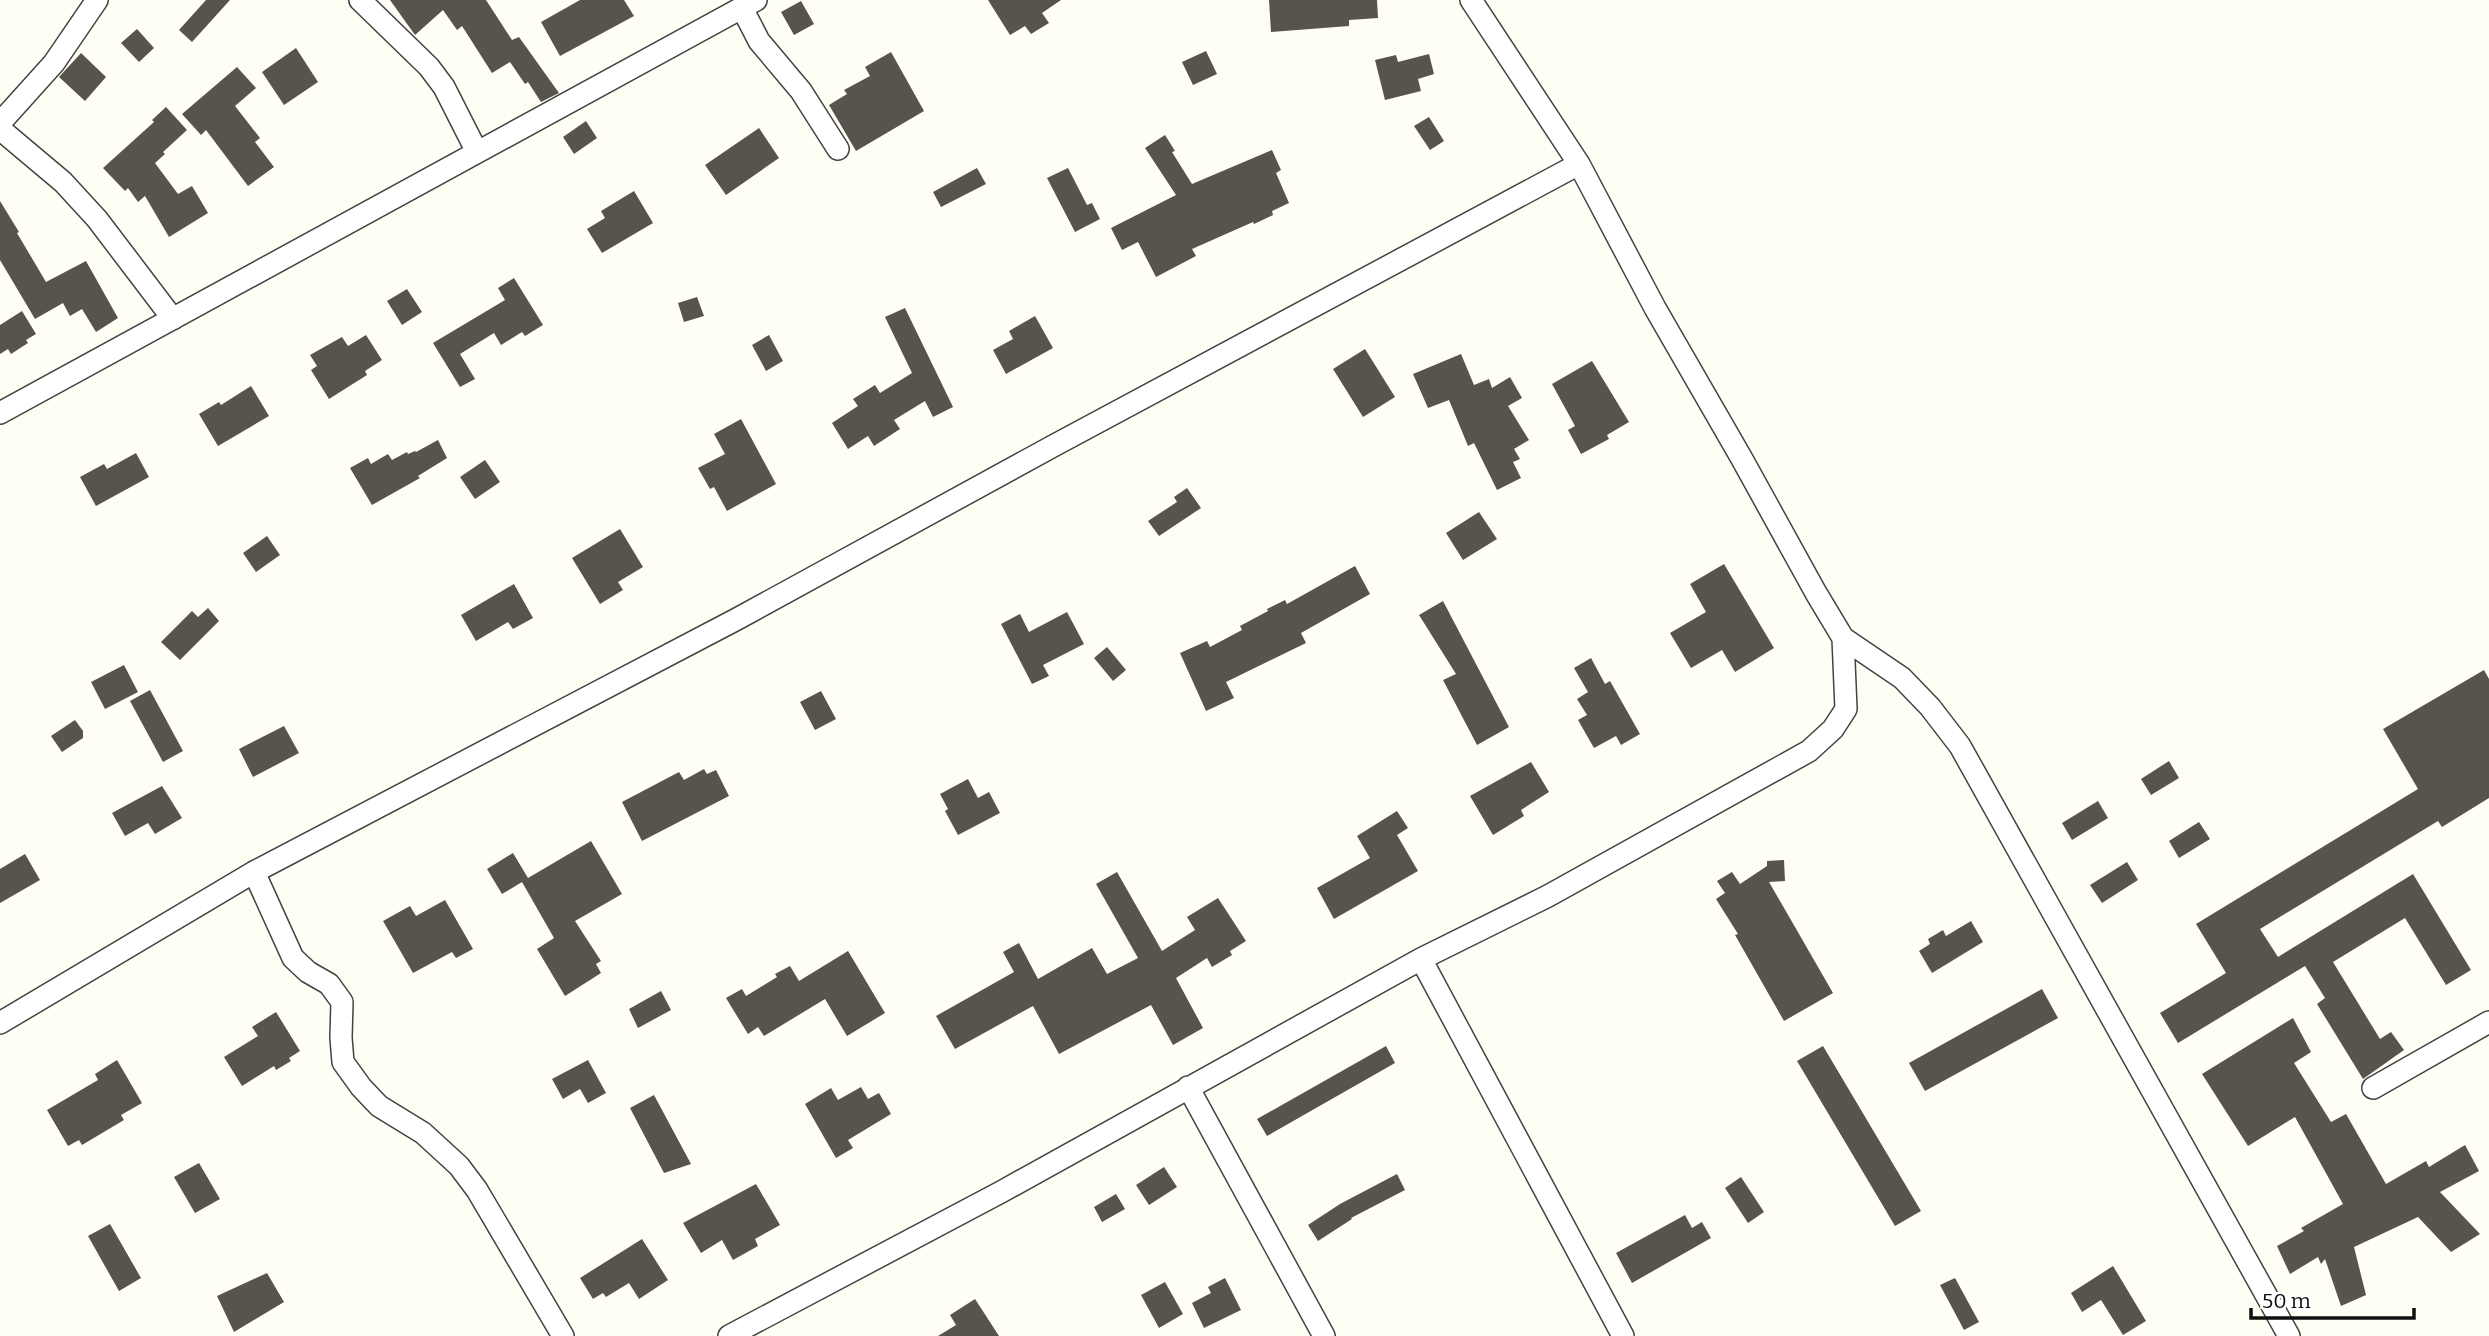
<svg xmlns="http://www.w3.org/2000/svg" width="2489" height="1336" font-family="Bitter,serif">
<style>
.building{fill:#59534d}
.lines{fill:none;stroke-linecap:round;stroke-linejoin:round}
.minor-casing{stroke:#434343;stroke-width:24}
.minor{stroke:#fff;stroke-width:21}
</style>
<rect width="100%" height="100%" fill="#fffef4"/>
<path class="building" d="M206,0H230L192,42L179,30Z
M390,0H486L512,40L519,37L559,93L541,102L528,82L525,84L510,62L492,73L462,26L457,30L443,10L415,35Z
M580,0H624L634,16L560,56L541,22Z
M988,0H1061L1042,13L1049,23L1031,34L1025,26L1010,35Z
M1269,0H1377L1378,18L1349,20V26L1271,32Z
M801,1L814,24L794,35L781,12Z
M137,29L154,48L139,62L121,43Z
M296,48L318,82L284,105L262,72Z
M1206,51L1217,74L1193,85L1182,62Z
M891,52L924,111L856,151L829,105L847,94L844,90L870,76L865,67Z
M81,53L106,77L85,101L59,77Z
M1429,54L1434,74L1418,79L1421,91L1385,100L1375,60L1396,55L1398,62Z
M237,67L256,88L235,106L260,138L255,142L274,167L248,186L206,130L201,135L182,114Z
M166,107L187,130L163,152L165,154L155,163L178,194L192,186L208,213L169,237L145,196L138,202L128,188L125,191L103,168L154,122L152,120Z
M1429,117L1444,141L1430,150L1414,126Z
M586,121L597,138L574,154L563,137Z
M759,128L779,158L726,195L705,165Z
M1165,135L1175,151L1172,152L1192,184L1272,150L1281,170L1276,173L1289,203L1272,211L1273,215L1254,224L1253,222L1192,249L1196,256L1156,277L1138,242L1122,250L1111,228L1176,195L1145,148Z
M977,168L986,184L941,207L933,192Z
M1068,168L1087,205L1092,203L1100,219L1075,232L1047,178Z
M634,191L653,223L602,253L587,229L605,218L601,211Z
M0,201L19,232L17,233L46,282L86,261L118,318L96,332L82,309L70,316L63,303L35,319L0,260Z
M514,278L543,325L525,336L522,332L501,345L494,333L460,354L475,379L460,387L433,343L505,300L498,288Z
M407,289L422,312L402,325L387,301Z
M697,297L704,316L684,322L678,303Z
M905,308L953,407L933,417L925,401L894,420L900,429L874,446L868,436L848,449L832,423L858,406L853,399L875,385L880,393L912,373L885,317Z
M22,311L36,334L26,340L28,343L11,354L8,349L0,354V325Z
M1035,316L1053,348L1006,374L993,350L1013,339L1009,331Z
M366,335L382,360L365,371L367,375L329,399L311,370L317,366L310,355L342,337L348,346Z
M769,335L783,361L766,371L752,345Z
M1365,349L1395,397L1363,417L1333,369Z
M1461,354L1474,385L1489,379L1492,388L1510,377L1522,398L1508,406L1529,440L1514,449L1520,459L1513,462L1521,478L1497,490L1474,443L1468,446L1449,400L1428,408L1413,374Z
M1592,361L1629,422L1607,435L1609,439L1581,454L1568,430L1575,426L1552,384Z
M251,386L269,416L218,446L199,414L219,402L221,405Z
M741,419L776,484L727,511L714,487L710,489L698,468L725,454L714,434Z
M438,440L447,458L418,476L420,478L372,505L350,468L368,458L371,464L388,454L392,460L407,452L408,454L415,451L416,452Z
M136,453L149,477L96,506L80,477L104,464L107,469Z
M485,460L500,482L475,499L460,477Z
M1187,488L1201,508L1159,536L1148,521L1177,502L1174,497Z
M1479,512L1497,539L1463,560L1446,533Z
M620,529L643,567L618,582L623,590L600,604L572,558Z
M267,536L280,555L256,572L243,553Z
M1724,564L1774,648L1735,672L1722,650L1691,668L1670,633L1706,612L1690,584Z
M1355,566L1370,594L1301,633L1306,643L1226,682L1234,698L1206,711L1180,653L1207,641L1210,647L1242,630L1240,626L1268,611L1267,609L1285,600L1287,604Z
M514,584L533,618L513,629L508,622L476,641L461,615Z
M1443,601L1509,727L1477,745L1443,680L1456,674L1419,615Z
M208,608L219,621L180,660L161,642L192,611L198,617Z
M1067,612L1084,644L1043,665L1049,676L1032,684L1001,624L1020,614L1029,632Z
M1107,647L1126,670L1113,681L1094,658Z
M1591,658L1605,684L1610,681L1640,734L1621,745L1616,736L1594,748L1578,720L1587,715L1577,699L1588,692L1574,668Z
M124,665L138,692L105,709L91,682Z
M2484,670L2489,679V798L2442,827L2438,821L2260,929L2278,957L2413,874L2471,970L2446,985L2405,918L2333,962L2380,1039L2391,1032L2404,1050L2363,1079L2317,1004L2325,998L2305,966L2178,1043L2160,1013L2226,973L2196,924L2418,789L2383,729Z
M150,690L183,751L163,762L130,701Z
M821,691L836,719L815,730L800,702Z
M75,720L83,731V738L62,752L51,736Z
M284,726L299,753L253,777L239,749Z
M2169,761L2179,778L2151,795L2141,779Z
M1531,762L1549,792L1521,810L1524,816L1493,835L1470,796Z
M704,769L707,774L716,770L729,796L642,841L622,802L679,772L684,780Z
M968,779L978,798L989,792L1000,813L958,835L945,811L948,809L940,794Z
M162,786L182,818L155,834L148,823L125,836L112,813Z
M2098,801L2108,818L2072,840L2062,823Z
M1397,811L1408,828L1397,835L1418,871L1334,919L1317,888L1370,858L1357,836Z
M2199,822L2210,839L2179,858L2169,841Z
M591,841L622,894L575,921L601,961L596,964L601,973L565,996L537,949L554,938L522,882L502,894L487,869L513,853L528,878Z
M25,854L40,880L0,903V869Z
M1784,860L1785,881L1769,882L1833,993L1784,1021L1735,935L1738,934L1716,899L1725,893L1717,881L1732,872L1740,884L1767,866V861Z
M2127,862L2138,880L2102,903L2090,885Z
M1117,872L1162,951L1195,930L1187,917L1218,898L1246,941L1230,951L1232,955L1212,967L1207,958L1176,978L1203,1028L1173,1045L1151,1005L1059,1054L1033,1006L955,1049L936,1016L1014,972L1003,952L1019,943L1038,979L1092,948L1107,974L1138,958L1096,884Z
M445,900L473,949L456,958L452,952L413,973L383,921L410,906L416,916Z
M1971,921L1983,942L1932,973L1919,951L1930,944L1928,939L1943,930L1946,936Z
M848,951L885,1013L847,1036L825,999L764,1036L758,1027L748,1034L726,998L742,989L746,996L777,977L775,974L790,966L799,981Z
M2042,989L2058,1018L1925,1091L1909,1063Z
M661,991L671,1010L638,1028L629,1009Z
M276,1012L300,1051L289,1058L291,1061L276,1070L274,1066L242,1086L224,1057L258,1036L252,1027Z
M2293,1018L2311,1052L2294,1063L2331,1122L2346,1114L2386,1184L2426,1161L2429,1167L2465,1145L2479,1171L2440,1192L2480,1234L2451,1252L2418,1217L2354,1247L2366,1295L2341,1306L2325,1259L2321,1264L2318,1257L2290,1274L2277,1246L2304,1231L2301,1228L2343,1204L2295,1117L2248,1146L2202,1074Z
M1386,1046L1395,1063L1267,1136L1257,1119Z
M1823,1046L1921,1211L1895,1226L1797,1061Z
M117,1060L142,1103L121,1115L124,1120L82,1145L79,1140L68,1146L47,1110L98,1080L95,1074Z
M588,1060L606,1093L588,1103L580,1089L563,1099L552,1079Z
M861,1087L868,1099L879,1093L891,1114L848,1140L853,1148L836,1158L805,1104L831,1088L838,1100Z
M654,1095L691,1164L664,1173L630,1108Z
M199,1163L220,1199L195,1213L174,1177Z
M1164,1167L1177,1187L1149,1205L1136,1185Z
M1397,1174L1405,1190L1351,1218L1352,1219L1318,1241L1308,1225L1340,1204Z
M1741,1177L1764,1212L1748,1223L1725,1188Z
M756,1184L780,1225L755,1239L758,1246L733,1260L722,1240L701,1253L683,1223Z
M1116,1194L1125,1209L1102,1222L1094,1207Z
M1685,1215L1692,1228L1702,1222L1711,1238L1632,1283L1616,1253Z
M110,1224L141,1278L119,1291L88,1236Z
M642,1239L668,1280L639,1299L629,1283L606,1297L603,1293L593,1299L580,1278Z
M2113,1266L2146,1321L2123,1335L2101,1300L2082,1312L2071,1293Z
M267,1273L284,1302L234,1332L217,1296Z
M1225,1278L1241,1310L1204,1328L1192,1303L1211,1293L1208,1287Z
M1955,1278L1979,1322L1964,1330L1940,1285Z
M1165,1282L1183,1314L1159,1328L1141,1295Z
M975,1299L999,1336H938L956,1325L950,1315Z"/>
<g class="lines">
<g class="minor-casing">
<path id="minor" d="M360,0L429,67L444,87L477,152
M1471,0L1579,164L1655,308L1742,459L1816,593L1843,638L1902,678L1930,707L1960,746L2289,1336
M742,8L759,41L801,91L838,149
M0,123L54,63L97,0
M0,129L63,182L97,219L173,319
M0,413L756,0
M254,872L293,958L308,972L329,984L342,1002L341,1038L343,1062L361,1087L379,1106L423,1133L459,1166L477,1190L563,1336
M1421,959L1623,1336
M0,1023L254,872L737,619L1055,445L1579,164
M1188,1087L1324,1336
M2373,1088L2489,1022
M729,1336L1001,1192L1421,959L1548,896L1809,751L1833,729L1846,709L1843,638"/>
</g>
<use href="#minor" class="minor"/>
</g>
<path d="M2251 1308v10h163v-10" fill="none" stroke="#101010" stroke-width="3.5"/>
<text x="2262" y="1308" font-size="21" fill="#101010" stroke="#ffffff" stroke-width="5" paint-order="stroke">50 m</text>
</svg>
